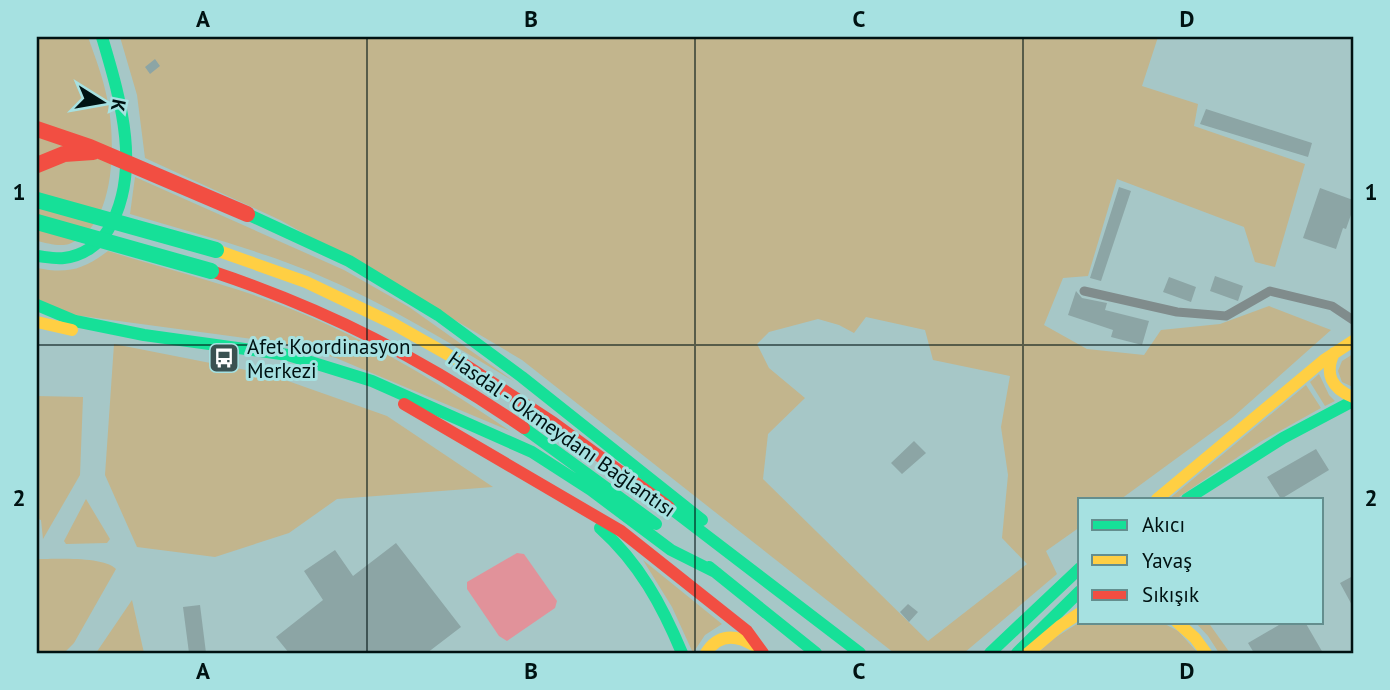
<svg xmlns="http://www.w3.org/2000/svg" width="1390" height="690" font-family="'PT Sans',sans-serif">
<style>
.green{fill:#c2b58d;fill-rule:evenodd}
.water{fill:#e1929a}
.building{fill:#8ca5a5}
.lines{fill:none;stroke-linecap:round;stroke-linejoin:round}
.street{stroke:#808c8c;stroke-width:9}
.fast{stroke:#16e098;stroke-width:12}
.slow{stroke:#ffcf43;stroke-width:12}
.jam{stroke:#f24e42;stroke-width:12}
.fast-bridge{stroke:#16e098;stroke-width:16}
.jam-bridge{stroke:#f24e42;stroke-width:16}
.grid{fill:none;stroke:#001212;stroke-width:2;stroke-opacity:0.55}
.labels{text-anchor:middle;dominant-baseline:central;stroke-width:6;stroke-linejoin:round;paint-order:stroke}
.poi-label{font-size:21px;fill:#001212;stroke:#a6e1e1;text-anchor:start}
.street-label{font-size:21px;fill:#001212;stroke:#a6e1e1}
.neatline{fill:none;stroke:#001212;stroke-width:2.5}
.grid-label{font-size:23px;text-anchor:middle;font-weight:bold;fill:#001212}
</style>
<rect width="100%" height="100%" fill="#a6c7c7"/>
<path class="green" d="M37,37H88C95,57 103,77 107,98C116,139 117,227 69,244C60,247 46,243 37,241Z
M120,37H1158L1142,86L1198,104L1194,126L1305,164L1275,267L1255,262L1244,227L1117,179L1088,276L1063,278L1044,325L1087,349L1144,355L1161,330L1220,324L1269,306L1331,330L1233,417L1121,499H1080V527L1046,551L1057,574L964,653H894L522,360L401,288L280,220L145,158L137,95ZM866,317L925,330L933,360L1010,376L1001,427L1008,475L1002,538L1027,564L928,641L763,479L768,434L805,398L769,368L757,344L769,332L818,319L839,325L854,333Z
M135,177L344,270L409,307L515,382C451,344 387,304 318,275C257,249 193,233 130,214Z
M108,251C169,270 232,285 291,309C369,340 441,384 510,431L336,358L283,343L37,310V268C67,274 83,270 108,251Z
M114,344L271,375L387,416L493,487L337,499L289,533L215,557L137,547L105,475Z
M1353,354V387L1342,382L1338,371L1342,361Z
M1319,374L1329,395L1335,401L1325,406L1310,382Z
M1306,385L1321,408L1260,442L1176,499H1169Z
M37,396L83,397L80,475L43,539L41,520L37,519Z
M86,499L110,539L107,543L66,544L64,541Z
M37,559C55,559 104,556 116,569L74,643L64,653H37Z
M643,560L722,624L705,635L693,653L672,607Z
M132,600L144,653H96Z
M1080,622H1161L1178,631L1198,653H1038L1053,639Z
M1195,622H1208L1230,653H1219L1208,636Z"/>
<path class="water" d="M517,553L524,554L557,601L555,608L507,641L499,636L467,589V582Z"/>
<path class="building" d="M155,59L160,66L150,74L145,67Z
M1206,109L1312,143L1308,157L1200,124Z
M1119,187L1131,191L1101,281L1090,278Z
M1320,188L1353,200V209L1346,229L1343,228L1336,249L1303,238Z
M1215,276L1243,286L1238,301L1210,291Z
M1169,277L1196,287L1191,302L1163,292Z
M1076,291L1082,298L1107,303L1105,310L1149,321L1142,345L1111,337L1113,330L1068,315Z
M914,441L926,453L902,474L891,463Z
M1316,449L1329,470L1281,499L1267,477Z
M396,543L461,627L427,653H289L276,637L323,600L304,571L335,550L353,576Z
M1353,576V607L1340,583Z
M908,604L918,612L909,622L900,612Z
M200,605L206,653H189L183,607Z
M1284,622H1305L1323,653H1254L1248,643Z"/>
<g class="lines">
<path class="street" d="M1084,291L1177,312L1226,316L1270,291L1332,306L1353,320"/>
<path class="fast" d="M247,214L349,261L438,315L522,377L702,520
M37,256C46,257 55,259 64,258C82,256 99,245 108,230C143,172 120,98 102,37
M37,305L75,321L144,335L288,355L372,381L532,452L591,490L671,550L717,573
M524,428L656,524
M1187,499L1283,438L1353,401
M669,507L860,653
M600,528C639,563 662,605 682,653
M709,567L816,653
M990,653L1080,568
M1017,653L1080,591"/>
<path class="slow" d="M216,250L306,282L392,323L461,362
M37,322L72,330
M1334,353C1324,374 1332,389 1353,397
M1157,499L1324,360L1353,341
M1177,622L1195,638L1206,653
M706,653C718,634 735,634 753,645
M1028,653L1060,626L1080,613"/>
<path class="jam" d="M211,271C328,310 423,359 524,428
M461,362L554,423L669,507
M404,404L621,531L747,631L763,653"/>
<path class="fast-bridge" d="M37,200L216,250
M37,222L211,271"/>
<path class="jam-bridge" d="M37,129L90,147L247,214
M37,165L64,154L93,152"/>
</g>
<path class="grid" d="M367,37V653M695,37V653M1023,37V653M37,345H1353"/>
<defs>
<g id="bus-square" transform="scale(1.575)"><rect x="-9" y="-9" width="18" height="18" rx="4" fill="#3a5151" stroke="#a6e1e1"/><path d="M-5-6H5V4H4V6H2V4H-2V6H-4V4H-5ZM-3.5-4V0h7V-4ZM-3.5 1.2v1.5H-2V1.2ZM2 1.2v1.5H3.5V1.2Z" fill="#fff"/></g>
</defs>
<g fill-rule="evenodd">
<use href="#bus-square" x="224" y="358"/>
</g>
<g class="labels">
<g class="poi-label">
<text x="247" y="346">Afet Koordinasyon<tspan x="247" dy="24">Merkezi</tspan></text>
</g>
<g class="street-label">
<text transform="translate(562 434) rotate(35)">Hasdal - Okmeydanı Bağlantısı</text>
</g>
</g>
<rect width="1390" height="690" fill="none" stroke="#a6e1e1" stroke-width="77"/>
<rect x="1078" y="498" width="245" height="126" fill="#a6e1e1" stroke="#648e8e" stroke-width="2"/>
<rect x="1092" y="520" width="35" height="10" fill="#16e098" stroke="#648e8e" stroke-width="2"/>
<text x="1142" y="532" font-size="21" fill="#001212">Akıcı</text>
<rect x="1092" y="555" width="35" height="10" fill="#ffcf43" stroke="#648e8e" stroke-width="2"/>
<text x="1142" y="568" font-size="21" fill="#001212">Yavaş</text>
<rect x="1092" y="590" width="35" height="10" fill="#f24e42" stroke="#648e8e" stroke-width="2"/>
<text x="1142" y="602" font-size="21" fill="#001212">Sıkışık</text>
<g transform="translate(102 102) rotate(101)" stroke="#a6e1e1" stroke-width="5" paint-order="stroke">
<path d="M0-5L12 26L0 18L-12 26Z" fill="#001212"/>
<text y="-10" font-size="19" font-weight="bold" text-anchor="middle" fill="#001212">K</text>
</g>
<rect x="38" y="38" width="1314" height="614" class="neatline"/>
<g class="grid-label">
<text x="203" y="27">A</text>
<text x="531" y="27">B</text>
<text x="859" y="27">C</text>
<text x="1187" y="27">D</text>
<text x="19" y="200">1</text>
<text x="1371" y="200">1</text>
<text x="19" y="506">2</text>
<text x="1371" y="506">2</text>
<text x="203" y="679">A</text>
<text x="531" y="679">B</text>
<text x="859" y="679">C</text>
<text x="1187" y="679">D</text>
</g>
</svg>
